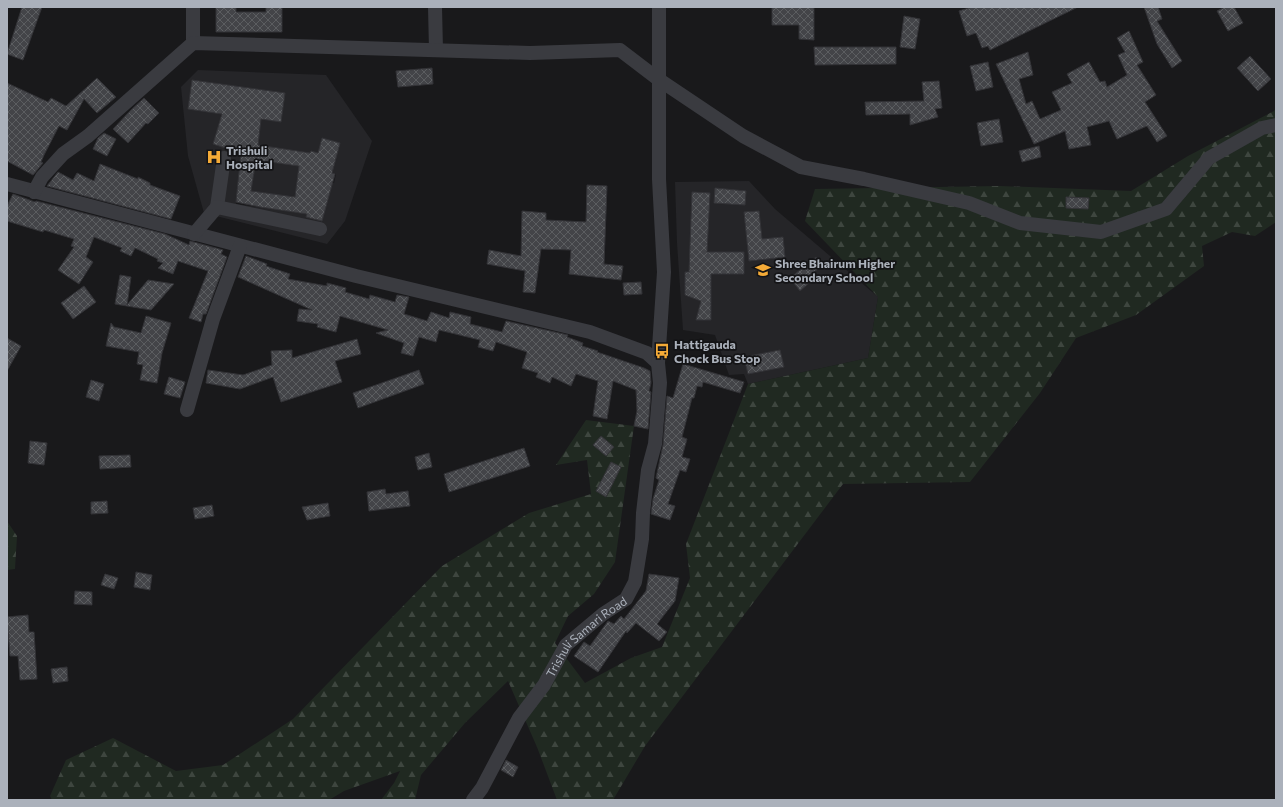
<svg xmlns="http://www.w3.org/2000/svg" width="1283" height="807" font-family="Commissioner,sans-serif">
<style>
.built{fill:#252528;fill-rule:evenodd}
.forest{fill:url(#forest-firs)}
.building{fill:url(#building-cross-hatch);stroke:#333337;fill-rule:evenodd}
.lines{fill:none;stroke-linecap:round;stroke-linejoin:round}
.minor{stroke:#3a3b40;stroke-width:14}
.labels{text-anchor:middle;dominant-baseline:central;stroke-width:3.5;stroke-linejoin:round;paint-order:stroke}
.poi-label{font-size:12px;font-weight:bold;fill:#abb1bb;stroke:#141416;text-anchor:start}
.street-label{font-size:12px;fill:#abb1bb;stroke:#141416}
</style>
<defs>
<pattern id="forest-firs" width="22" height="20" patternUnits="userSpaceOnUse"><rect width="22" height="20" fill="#202921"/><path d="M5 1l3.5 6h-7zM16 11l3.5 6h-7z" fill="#3e463f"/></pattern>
<pattern id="building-cross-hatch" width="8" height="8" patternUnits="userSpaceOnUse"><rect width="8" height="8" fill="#434448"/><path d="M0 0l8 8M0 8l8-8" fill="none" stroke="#5b5d60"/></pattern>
</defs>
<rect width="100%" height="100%" fill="#19191b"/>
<path class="built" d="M198,70L326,75L372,141L345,221L327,244L204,213L188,156L181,87ZM192,80L285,93L281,122L188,109ZM246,118L261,120L254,173L239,170ZM220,121L237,127L240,136L235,151L213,144ZM322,138L339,143L332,173L336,174L334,183L311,177L307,166L311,151L318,153ZM240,172L254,174L251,191L295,197L297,179L306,214L236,204ZM330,190L322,221L306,217Z
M749,181L775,209L878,297L868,358L748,384L744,374L729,375L715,335L683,330L677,243L675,182Z"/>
<path class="forest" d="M1276,108V222L1255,236L1232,232L1202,246L1204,266L1136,315L1076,338L1040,393L970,482L843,484L645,746L613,800H557L537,747L508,681L465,723L421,775L415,800H381L394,783L400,771L344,791L329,800H52L50,796L66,760L113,738L176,771L223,765L293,719L442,566L529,513L591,494L587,460L556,465L586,420L634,426L615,562L594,594L568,616L555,643L585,683L631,658L662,647L690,578L686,544L748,384L868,358L878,297L805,221L815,189L1000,186L1131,191L1188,156L1274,111Z
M7,521L17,536L15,569L7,570Z"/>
<path class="building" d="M22,7H42L23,60L7,54Z
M216,7H236V12H266V7H282V32H216Z
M772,7H814V40L799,39V25H772Z
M972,7H1078L990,50L988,46L982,48L976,33L967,36L959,11Z
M1144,7H1158L1162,19L1157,21L1182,61L1172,68L1157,44Z
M1225,7H1234L1243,23L1228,31L1217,11Z
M904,16L920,19L915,49L900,47Z
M1129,31L1143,62L1137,65L1156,95L1145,102L1167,136L1157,142L1147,126L1117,139L1109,121L1087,127L1091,145L1069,149L1065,131L1034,144L996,64L1028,52L1033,75L1019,79L1026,104L1032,101L1040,119L1061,110L1052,92L1072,83L1067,74L1089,62L1100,82L1105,81L1107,87L1127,75L1118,55L1125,52L1117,38Z
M814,47H896V64L815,65Z
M1250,56L1271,79L1258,91L1237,68Z
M988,62L993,87L976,91L970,66Z
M432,68L433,84L398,87L396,71Z
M97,78L116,97L97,113L84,99L67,130L59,126L44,155L41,162L43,163L33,175L7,161V83L48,102L51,98L66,106Z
M192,80L285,93L281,122L261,119L258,145L310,153L311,151L318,153L322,138L340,143L332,173L335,174L322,221L306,217L307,214L260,207L236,202L241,153L213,144L222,114L188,109ZM256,160L299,166L295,197L251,191Z
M939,81L942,108L935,109L938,117L910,125V114L866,115L865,102L924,101L922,82Z
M144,98L159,113L148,124L146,123L128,143L113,129L131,110Z
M999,119L1003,142L981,146L977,123Z
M104,133L116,139L107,156L93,149L98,138Z
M1039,146L1041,157L1022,162L1019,151Z
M100,164L138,179V177L150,183V185L180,196L171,219L47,186L58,172L73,180L77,173L94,181Z
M587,185L607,186L604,264L623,266L621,280L569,274L571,250L541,249L535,293L523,292L525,271L487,264L489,250L521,256L522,211L546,213V220L586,222Z
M715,188L746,191L745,205L714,203Z
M692,192L710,193L707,252H744V274H711V320H696L701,301L685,295V272H689Z
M13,194L35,202L36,201L165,234L189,245L190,241L223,250L221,254L227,257L206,314H203L201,322L189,318L208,271L178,261L173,274L158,268L163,263L157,261L158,259L135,248L131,256L120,251L122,248L94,237L86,257L93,262L79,284L58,270L74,247L71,246L74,239L44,230L43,232L7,221V206Z
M1066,197L1089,198L1088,209L1066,208Z
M759,211L762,239L783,237L785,257L749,261L744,212Z
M246,256L267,264L266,266L290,274L288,279L327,286V283L346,288L345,292L369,299L370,295L395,302L397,295L409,297L404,314L427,321L431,312L449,318L450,312L471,317L470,324L502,332L506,321L568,335L567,337L583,343L582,346L598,351L597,352L644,368L650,371L651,383L649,391L651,392L648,429L634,426L637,411L636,390L613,381L607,419L593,416L598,381L576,374L571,386L552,377L550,383L536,377L538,373L522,368L527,352L496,342L493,351L478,347L480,340L439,330L436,342L419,337L413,356L401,353L404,343L376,333L388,330L340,316L336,332L317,327L318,324L297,321L299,309L312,310L238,277Z
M816,257L823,265L805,279L809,283L800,291L790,278Z
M120,275L131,277L127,305L148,280L174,284L151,310L115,304Z
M641,282L642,294L624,295L623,283Z
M84,286L96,302L73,319L61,303Z
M146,316L171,323L162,353L157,383L140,380L143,365L137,364L139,352L106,346L111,323L114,327L141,333Z
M7,338L21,346L7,371Z
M357,339L361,354L335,361L342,382L281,402L273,377L240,389L206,383L208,370L243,375L272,365L271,351L292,350V358Z
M780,350L784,367L748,374L744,357Z
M683,364L744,382L740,393L703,382L702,387L697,386L694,398H692L682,437L687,439L682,457L690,459L686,472L680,470L668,504L675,506L670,520L651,514L653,499L659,480L656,478L663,445L667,396L673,398Z
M419,370L424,384L358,408L353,393Z
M169,377L185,382L180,398L164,394Z
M91,380L104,384L99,401L86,397Z
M601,436L614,447L606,456L593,445Z
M30,441L47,443L44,465L28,463Z
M524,448L530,466L449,492L444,474Z
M429,453L432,467L418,470L415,457Z
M130,455L131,467L100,469L99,456Z
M611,462L621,467L606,497L596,491Z
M385,489L386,494L408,491L410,506L369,511L367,492Z
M107,501L108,513L91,514V502Z
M328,503L330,516L307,520L302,507Z
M212,505L214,516L195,519L193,508Z
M136,572L152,575L150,590L134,587Z
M105,574L118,578L114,589L101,585Z
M649,574L679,578L675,601L657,624L667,632L659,641L636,623L627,633L626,631L598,672L574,656L584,642L590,646L608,621L614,624L621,616L624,619L646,591Z
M75,591L92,592V605L74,604Z
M28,615L29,632H34L37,679L20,680L18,656H10L7,617Z
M67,667L68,681L53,683L51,669Z
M506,760L518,767L513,777L501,770Z"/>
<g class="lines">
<g class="minor">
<path d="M193,7V43"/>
<path d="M435,7L436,50"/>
<path d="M7,184L356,276L590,332L647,353L658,363"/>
<path d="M34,192L42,177L63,154L88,136L193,43L530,53L620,50L658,79L743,136L801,167L864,179L969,203L1020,223L1101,232L1166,209L1209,158L1262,128L1276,125"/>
<path d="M217,207L224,158"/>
<path d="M194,234L217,207L320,229"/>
<path d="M187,410L213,319L240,246"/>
<path id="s1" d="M473,800L482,788L519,718L544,685L566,645L603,614L626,599L635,582L642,539L643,513L648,470L655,444L660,383L658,363L664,272L659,179V7"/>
</g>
</g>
<defs>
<g id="hospital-bare" transform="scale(1.2)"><path d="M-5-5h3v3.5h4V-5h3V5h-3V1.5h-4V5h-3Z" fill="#f5ab37" stroke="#141416" stroke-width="2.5" paint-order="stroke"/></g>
<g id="school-bare" transform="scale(1.2)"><path d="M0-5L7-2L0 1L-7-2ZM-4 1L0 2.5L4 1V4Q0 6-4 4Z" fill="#f5ab37" stroke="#141416" stroke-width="2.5" paint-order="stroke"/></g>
<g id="bus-bare" transform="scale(1.2)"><path d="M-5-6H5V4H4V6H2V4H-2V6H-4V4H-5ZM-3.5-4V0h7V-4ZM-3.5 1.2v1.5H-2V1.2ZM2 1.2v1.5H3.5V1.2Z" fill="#f5ab37" stroke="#141416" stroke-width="2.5" paint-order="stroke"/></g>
</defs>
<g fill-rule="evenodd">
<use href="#hospital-bare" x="214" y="157"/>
<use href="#school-bare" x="763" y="270"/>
<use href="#bus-bare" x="662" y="351"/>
</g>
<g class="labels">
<g class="poi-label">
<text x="226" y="150">Trishuli<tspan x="226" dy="14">Hospital</tspan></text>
<text x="775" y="263">Shree Bhairum Higher<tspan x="775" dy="14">Secondary School</tspan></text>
<text x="674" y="344">Hattigauda<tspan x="674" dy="14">Chock Bus Stop</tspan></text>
</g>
<g class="street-label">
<text stroke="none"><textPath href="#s1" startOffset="201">Trishuli Samari Road</textPath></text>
</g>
</g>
<rect width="1283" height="807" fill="none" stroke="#abb1bb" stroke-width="16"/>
</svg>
